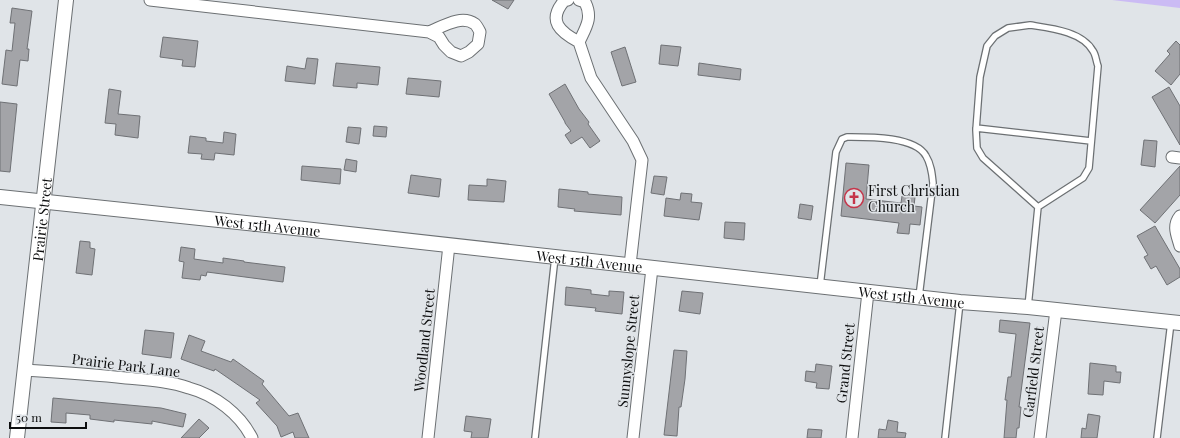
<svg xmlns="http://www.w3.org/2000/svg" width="1180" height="438" font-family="'Playfair Display',serif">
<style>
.green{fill:#cbbbf4}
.building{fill:#a3a4a8;stroke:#6f7175}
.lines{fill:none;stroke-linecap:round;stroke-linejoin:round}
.service-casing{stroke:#6c7073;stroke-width:8}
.minor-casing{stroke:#6c7073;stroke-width:13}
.tertiary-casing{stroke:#6c7073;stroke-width:16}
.service{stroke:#fff;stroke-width:5.5}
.minor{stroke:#fff;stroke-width:11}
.tertiary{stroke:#fff;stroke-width:14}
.labels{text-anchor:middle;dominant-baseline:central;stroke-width:3;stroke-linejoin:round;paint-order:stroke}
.poi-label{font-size:14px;fill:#0d0e0f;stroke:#e0e4e8;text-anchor:start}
.street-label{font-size:14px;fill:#0d0e0f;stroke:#e0e4e8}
</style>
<rect width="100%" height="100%" fill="#e0e4e8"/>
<path class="green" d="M1112,0H1180V8Z"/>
<path class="building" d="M492,0H514L508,9Z
M12,8L32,11L27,49H29L28,61L20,60L17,86L2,84L6,50L12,51L15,23H10Z
M163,37L198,41L195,67L182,66L183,60L160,57Z
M1176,41L1180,45V74L1171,85L1155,71L1170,54L1167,51Z
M661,45L681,47L678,66L659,64Z
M625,47L636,82L622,86L611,52Z
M307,58L318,59L315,84L285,81L287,66L305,69Z
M336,63L380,67L378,85L357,83V88L333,86Z
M699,63L741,69L740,80L698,75Z
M408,78L441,81L439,97L406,94Z
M565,84L579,109L589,122L588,124L600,141L590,148L582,137L571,144L565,135L571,131L565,123V122L549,94Z
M1169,87L1180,106V145L1152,97Z
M109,89L121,91L118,114L140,116L138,138L115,135L116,124L105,123Z
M0,102L17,104L10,172L0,171Z
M374,126L387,127L386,137L373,136Z
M348,127L361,128L359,144L346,142Z
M224,132L236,134L234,155L215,153L214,160L201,159L202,154L188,153L190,136L206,138V141L223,143Z
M1144,140L1157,141L1155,167L1141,165Z
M346,159L357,161L356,172L344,170Z
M846,163L869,165L866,199L901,203L902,196L915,197L914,206L922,207L920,225L910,224L909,234L897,233L899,223L841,216Z
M302,166L341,169L340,184L301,180Z
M1180,166V195L1155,223L1140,210Z
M411,175L441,179L439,197L408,193Z
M654,176L667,177L664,195L651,193Z
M487,179L506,181L504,202L468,200L469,185L487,186Z
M559,189L588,192V194L622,197L621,215L574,211L575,209L558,207Z
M681,193L692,194L691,202L702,203L699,220L664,216L666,198L680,200Z
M800,204L813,206L811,220L798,218Z
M725,222L745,223L744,240L724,238Z
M1155,226L1180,269V277L1167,285L1156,266L1151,269L1144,257L1148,255L1137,236Z
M80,241L90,242V248L95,249L92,275L76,273Z
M181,247L195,249L194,259L223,263V258L244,261V262L285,267L283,282L207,272L206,276L201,275L200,280L182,278L184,262L179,261Z
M566,287L591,290V294L609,296V291L624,292L622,314L595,311L596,308L565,305Z
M682,291L703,293L700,314L679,311Z
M1000,320L1030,323L1019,407H1021L1019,428H1017L1016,438H1004L1007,400H1005L1008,377H1011L1016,334L999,332Z
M145,330L174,333L171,358L142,354Z
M189,335L205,341L201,351L231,362L233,359L264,381L262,384L289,416L298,413L309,438H295L293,432L281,437L277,426L256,403L260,400L215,369L214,371L181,359Z
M674,350L687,351L685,379L681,407H679L677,436L664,435Z
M1090,363L1116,366V372H1121L1120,383L1104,381L1103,395L1088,394Z
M816,364L832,366L829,389L816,388L817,383L805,381L806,371L815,372Z
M53,398L161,408L186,414L183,427L152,421V424L114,420V422L90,419V415L66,413V423L51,422Z
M1088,414L1100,416L1097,438H1081L1082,428L1086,429Z
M466,416L491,419L488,438H471L472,432L464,431Z
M199,419L209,428L199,438H181Z
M888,420L898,422L897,432L906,433L905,438H878L879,429L886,430Z
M808,429L822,430L821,438H807Z"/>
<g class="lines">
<g class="service-casing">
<path id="service" d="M1030,25C1049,28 1082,31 1093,51C1096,55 1096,61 1098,66L1089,168L1083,178L1038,207L983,158L977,148L976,130L980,77L987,46L995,36L1008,28Z
M976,128L1091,141
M820,286L836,152L842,139L847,137C867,137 915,136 926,156C931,164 932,173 933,183L919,297
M1028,307L1038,207
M535,438L555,257
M945,438L960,302
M1157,438L1171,322"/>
</g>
<g class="minor-casing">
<path id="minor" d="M150,0L429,32L439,37L444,45L451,52L461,56L469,52L478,44L480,32C479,30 477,26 475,24C461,14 442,27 429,32
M568,0L564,1C547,21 560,32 579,42C586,27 593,18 585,2L579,0
M579,42L591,78L633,141L642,160L630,265
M1172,157L1180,158
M1180,216C1172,226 1177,235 1180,246
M25,370C58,372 92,374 126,378C147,380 169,381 189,388C215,395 240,414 252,438
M428,438L449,245
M633,438L652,268
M852,438L868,292
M1040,438L1056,310"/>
</g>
<g class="tertiary-casing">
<g id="tertiary">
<path id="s1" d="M0,197L304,229L960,302L1028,307L1180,323"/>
<path id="s2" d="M17,438L66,0"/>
</g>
</g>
<use href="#service" class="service"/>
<use href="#minor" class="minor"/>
<use href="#tertiary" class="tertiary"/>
</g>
<defs>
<g id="church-ring" transform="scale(1)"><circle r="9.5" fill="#e0e4e8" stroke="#c5354a" stroke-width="1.5"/><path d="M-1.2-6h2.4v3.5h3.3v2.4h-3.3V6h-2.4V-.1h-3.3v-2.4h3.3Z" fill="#c5354a"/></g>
</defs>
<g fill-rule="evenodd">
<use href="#church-ring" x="854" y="198"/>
</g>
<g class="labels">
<g class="poi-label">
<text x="868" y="190">First Christian<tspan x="868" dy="16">Church</tspan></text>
</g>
<g class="street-label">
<text stroke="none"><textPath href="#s2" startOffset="220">Prairie Street</textPath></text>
<text stroke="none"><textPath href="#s1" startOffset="269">West 15th Avenue</textPath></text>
<text stroke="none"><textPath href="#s1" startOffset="593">West 15th Avenue</textPath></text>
<text stroke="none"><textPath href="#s1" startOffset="917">West 15th Avenue</textPath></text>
<text transform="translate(424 340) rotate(-84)">Woodland Street</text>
<text transform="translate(628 351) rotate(-84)">Sunnyslope Street</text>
<text transform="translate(845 363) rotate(-84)">Grand Street</text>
<text transform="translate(126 365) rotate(7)">Prairie Park Lane</text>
<text transform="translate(1033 372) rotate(-83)">Garfield Street</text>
</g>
</g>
<path d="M10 422v6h76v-6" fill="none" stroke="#0d0e0f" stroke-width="2"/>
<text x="16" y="422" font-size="12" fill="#0d0e0f" stroke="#e0e4e8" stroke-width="3" paint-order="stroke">50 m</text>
</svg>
